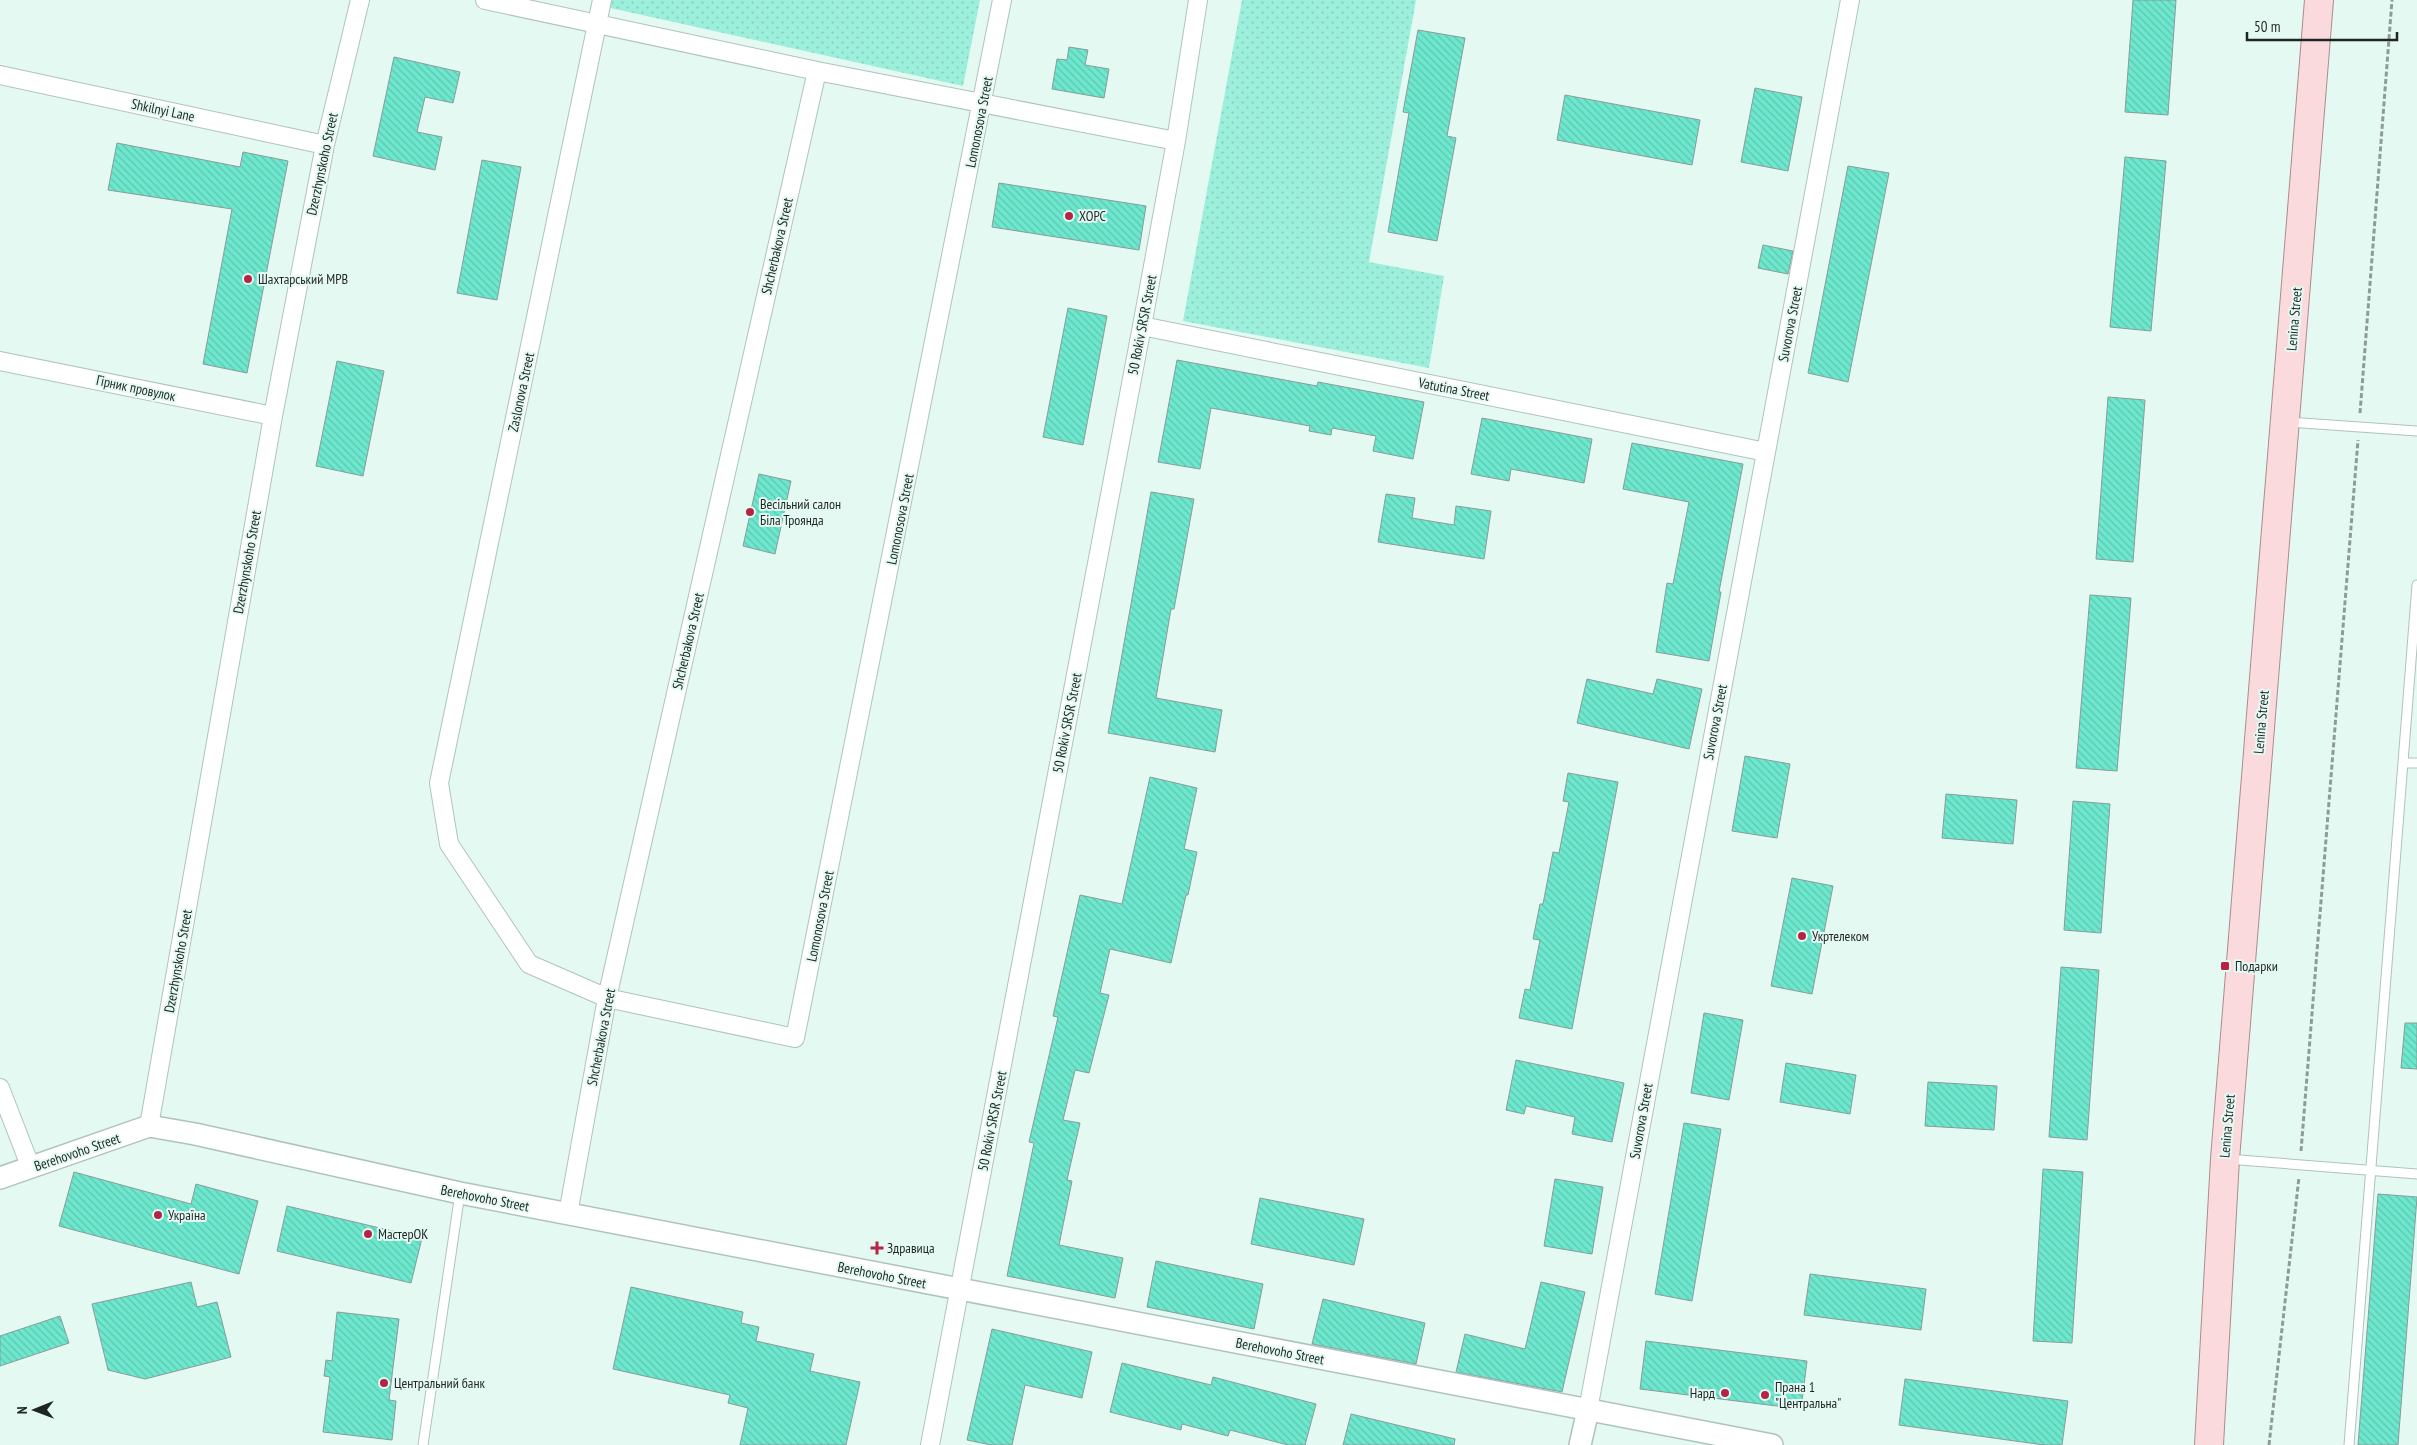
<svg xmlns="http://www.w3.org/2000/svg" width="2417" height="1445" font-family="'PT Sans Narrow',sans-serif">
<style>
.park{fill:url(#park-dots)}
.building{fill:url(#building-back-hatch);stroke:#899c97}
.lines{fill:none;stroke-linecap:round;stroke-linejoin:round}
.service-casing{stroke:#afc3be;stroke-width:11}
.minor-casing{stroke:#afc3be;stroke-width:20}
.tertiary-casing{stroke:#afc3be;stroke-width:24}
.primary-casing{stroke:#ac8b8d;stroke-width:30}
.path{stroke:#8e9c98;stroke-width:3;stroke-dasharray:5 2.5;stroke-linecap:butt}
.service{stroke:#fff;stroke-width:9}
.minor{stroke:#fff;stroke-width:18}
.tertiary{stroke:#fff;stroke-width:21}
.primary{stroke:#fbdadd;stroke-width:28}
.poi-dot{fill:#b52345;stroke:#e5f9f3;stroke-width:2}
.labels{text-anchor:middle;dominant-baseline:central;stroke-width:4;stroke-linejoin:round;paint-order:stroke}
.street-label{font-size:14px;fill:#1e2624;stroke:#e5f9f3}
.poi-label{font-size:14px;fill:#1e2624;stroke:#e5f9f3;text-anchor:start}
</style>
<defs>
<pattern id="park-dots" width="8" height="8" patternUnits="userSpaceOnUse" patternTransform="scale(1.25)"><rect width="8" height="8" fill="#9cefdb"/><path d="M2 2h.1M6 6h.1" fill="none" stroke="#86cdbc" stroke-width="1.8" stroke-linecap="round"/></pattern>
<pattern id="building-back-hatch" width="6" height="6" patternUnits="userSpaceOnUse" patternTransform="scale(1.25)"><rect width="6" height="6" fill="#6de7cd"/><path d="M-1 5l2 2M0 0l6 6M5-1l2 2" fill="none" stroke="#5ec6b0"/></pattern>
</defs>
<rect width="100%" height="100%" fill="#e5f9f3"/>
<path class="park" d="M607,0H980L963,86L606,7Z
M1242,0H1416L1369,262L1444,276L1429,368L1183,321Z"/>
<path class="building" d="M2133,0H2176L2168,115L2125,112Z
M1418,30L1465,38L1447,136L1456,138L1437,241L1388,232L1409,113L1403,112Z
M1069,47L1088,50L1085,65L1109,69L1104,98L1052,89L1057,59L1067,60Z
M394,57L460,72L453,103L425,97L417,132L442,137L435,170L373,156Z
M1755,88L1802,97L1788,171L1741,162Z
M1565,95L1700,120L1692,165L1557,140Z
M117,143L240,167L243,152L288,161L247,373L203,364L232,209L108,190Z
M2125,157L2166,161L2151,331L2110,327Z
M482,160L521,167L497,300L457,293Z
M1848,166L1889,173L1848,382L1808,373Z
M999,183L1146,206L1139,250L992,227Z
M1763,245L1793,251L1788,274L1758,268Z
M1068,308L1107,316L1083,445L1043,437Z
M1177,360L1317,386L1318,382L1424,402L1413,459L1373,451L1376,436L1332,428L1331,435L1309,431L1310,426L1211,408L1200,469L1158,462Z
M337,361L384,371L363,476L316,466Z
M2108,397L2145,400L2133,562L2096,559Z
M1482,418L1592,439L1584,483L1511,469L1509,481L1471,474Z
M1632,443L1743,464L1719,592H1721L1709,661L1656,652L1667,583L1673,584L1689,502L1623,489Z
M759,474L791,481L775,554L743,546Z
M1151,492L1194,499L1174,609H1171L1156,698L1222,710L1215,752L1108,733Z
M1386,494L1415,498L1412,518L1454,525L1456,506L1491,511L1484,559L1378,542Z
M2090,595L2131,598L2117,771L2076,768Z
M1587,679L1653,694L1657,679L1702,689L1689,749L1577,723Z
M1745,756L1790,764L1777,838L1732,831Z
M1568,773L1618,782L1572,1029L1519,1018L1525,989L1530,990L1540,940L1533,939L1540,904H1543L1553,852L1559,853L1569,802L1563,801Z
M1150,777L1197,788L1184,849L1197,852L1188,895H1186L1171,963L1110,949L1100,993L1109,995L1089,1073L1075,1070L1063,1120L1080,1123L1067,1180L1072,1181L1059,1245L1123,1258L1115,1298L1007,1276L1034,1143L1029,1142L1058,1017L1053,1016L1080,895L1122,904Z
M1946,794L2017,800L2013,844L1942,838Z
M2073,801L2110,804L2101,933L2064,930Z
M1792,878L1833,886L1812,994L1771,986Z
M2061,967L2099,970L2087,1140L2049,1137Z
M1704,1013L1743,1020L1729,1100L1691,1093Z
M2405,1023H2417V1069L2401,1068Z
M1516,1060L1624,1083L1612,1142L1572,1134L1575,1117L1526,1106L1524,1114L1506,1110Z
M1786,1063L1856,1075L1850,1114L1780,1102Z
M1928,1082L1997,1086L1994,1130L1925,1126Z
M1684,1123L1721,1129L1692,1301L1655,1294Z
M2043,1169L2083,1172L2072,1343L2033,1341Z
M74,1172L191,1204L196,1184L258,1201L239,1274L59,1226Z
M1555,1179L1603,1187L1592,1254L1544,1246Z
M2378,1194L2417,1197L2398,1445H2358Z
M1260,1198L1364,1219L1354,1265L1251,1244Z
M287,1206L422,1238L411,1283L277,1251Z
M1156,1261L1263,1284L1254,1329L1147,1307Z
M1810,1274L1926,1289L1921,1330L1804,1315Z
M191,1282L197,1307L217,1302L231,1357L145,1379L108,1370L92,1304Z
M1541,1282L1585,1292L1562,1392L1456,1372L1465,1334L1525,1349Z
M631,1287L743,1312L741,1323L759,1327L756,1341L814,1354L810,1371L860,1382L846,1445H740L748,1408L728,1403L730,1395L613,1369Z
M1323,1299L1425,1323L1416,1364L1312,1344Z
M337,1312L399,1319L389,1400L396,1401L392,1440L323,1432L330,1377L324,1376L326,1360L332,1361Z
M60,1316L69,1343L0,1366V1336Z
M992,1329L1092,1352L1082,1398L1025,1385L1012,1445H991L967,1440Z
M1646,1341L1807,1361L1801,1409L1640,1389Z
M1122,1363L1211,1385L1213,1377L1316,1404L1305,1445H1288L1230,1430L1228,1436L1182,1424L1181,1430L1110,1412Z
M1905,1379L2068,1401L2062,1445H2044L1899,1425Z
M1351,1414L1455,1439L1454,1445H1343Z"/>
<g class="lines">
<g class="service-casing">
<path id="service" d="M2288,422L2417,431
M2403,763H2417
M2227,1159L2417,1174
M423,1445L460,1193
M2349,1445L2417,585"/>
</g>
<g class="minor-casing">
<path id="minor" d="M485,0L817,71L1176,141
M602,0L439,783L449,844L529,964L607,998L795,1038L1002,0
M0,75L325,145
M1142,326L1766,452
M0,361L273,416
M0,1088L31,1168
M149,1126L273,416L325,145L360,0
M568,1214L607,998L817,71
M1588,1410L1850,0
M930,1445L1142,326L1176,141L1198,0"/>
</g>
<g class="tertiary-casing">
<path id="tertiary" d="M0,1178L149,1126L195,1134L460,1193L1772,1445
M1580,1445L1588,1410"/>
</g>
<g class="primary-casing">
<path id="primary" d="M2209,1445L2225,1159L2319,0"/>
</g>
<path class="path" d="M2360,413L2392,0
M2301,1151L2358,440
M2269,1445L2299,1177"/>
<use href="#service" class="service"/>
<use href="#minor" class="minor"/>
<use href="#tertiary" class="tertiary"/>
<use href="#primary" class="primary"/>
</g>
<g class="poi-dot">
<circle cx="1069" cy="216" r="5"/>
<circle cx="248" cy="279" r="5"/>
<circle cx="750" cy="512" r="5"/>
<circle cx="1802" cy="936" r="5"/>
<rect x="2220" y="961" width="10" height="10" rx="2.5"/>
<circle cx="158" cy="1215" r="5"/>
<circle cx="368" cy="1234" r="5"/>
<path d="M874.5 1240.5h5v5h5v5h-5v5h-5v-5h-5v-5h5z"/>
<circle cx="384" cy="1383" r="5"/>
<circle cx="1725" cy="1393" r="5"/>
<circle cx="1765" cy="1395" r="5"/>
</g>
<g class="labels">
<g class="street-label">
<text transform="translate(163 110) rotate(12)">Shkilnyi Lane</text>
<text transform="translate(979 122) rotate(-79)">Lomonosova Street</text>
<text transform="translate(322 164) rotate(-78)">Dzerzhynskoho Street</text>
<text transform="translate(777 246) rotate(-77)">Shcherbakova Street</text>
<text transform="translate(2294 319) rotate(-85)">Lenina Street</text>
<text transform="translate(1790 324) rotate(-79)">Suvorova Street</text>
<text transform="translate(1142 325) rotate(-79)">50 Rokiv SRSR Street</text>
<text transform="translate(136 388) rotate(12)">Гірник провулок</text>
<text transform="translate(1454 389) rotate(11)">Vatutina Street</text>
<text transform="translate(521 392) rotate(-78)">Zaslonova Street</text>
<text transform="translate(900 519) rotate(-79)">Lomonosova Street</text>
<text transform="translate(247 562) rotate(-80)">Dzerzhynskoho Street</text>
<text transform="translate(688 641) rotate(-77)">Shcherbakova Street</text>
<text transform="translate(1715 722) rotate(-79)">Suvorova Street</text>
<text transform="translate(2261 722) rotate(-85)">Lenina Street</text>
<text transform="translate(1067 723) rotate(-79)">50 Rokiv SRSR Street</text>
<text transform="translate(820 916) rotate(-79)">Lomonosova Street</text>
<text transform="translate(178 961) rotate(-80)">Dzerzhynskoho Street</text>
<text transform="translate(601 1037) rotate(-79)">Shcherbakova Street</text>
<text transform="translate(992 1121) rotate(-79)">50 Rokiv SRSR Street</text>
<text transform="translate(1641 1121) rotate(-80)">Suvorova Street</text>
<text transform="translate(2227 1126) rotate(-85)">Lenina Street</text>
<text transform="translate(77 1152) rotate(-19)">Berehovoho Street</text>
<text transform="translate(485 1198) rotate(11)">Berehovoho Street</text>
<text transform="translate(882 1275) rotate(11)">Berehovoho Street</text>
<text transform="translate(1280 1351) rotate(11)">Berehovoho Street</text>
</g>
<g class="poi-label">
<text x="1079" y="216">ХОРС</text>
<text x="258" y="279">Шахтарський МРВ</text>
<text x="760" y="504">Весільний салон<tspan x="760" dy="16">Біла Троянда</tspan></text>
<text x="1812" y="936">Укртелеком</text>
<text x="2235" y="966">Подарки</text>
<text x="168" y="1215">Україна</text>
<text x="378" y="1234">МастерОК</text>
<text x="887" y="1248">Здравица</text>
<text x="394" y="1383">Центральний банк</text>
<text x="1775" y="1387">Прана 1<tspan x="1775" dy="16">"Центральна"</tspan></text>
<text x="1715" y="1393" text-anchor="end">Нард</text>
</g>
</g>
<g transform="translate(35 1410) rotate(269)" stroke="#e5f9f3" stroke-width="4" paint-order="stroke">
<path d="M0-4L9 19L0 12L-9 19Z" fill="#1e2624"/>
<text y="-8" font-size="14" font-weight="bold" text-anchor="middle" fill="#1e2624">N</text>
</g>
<path d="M2247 32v8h150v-8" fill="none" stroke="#1e2624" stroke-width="2.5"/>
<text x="2254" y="32" font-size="15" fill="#1e2624" stroke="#e5f9f3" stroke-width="4" paint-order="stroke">50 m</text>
</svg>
